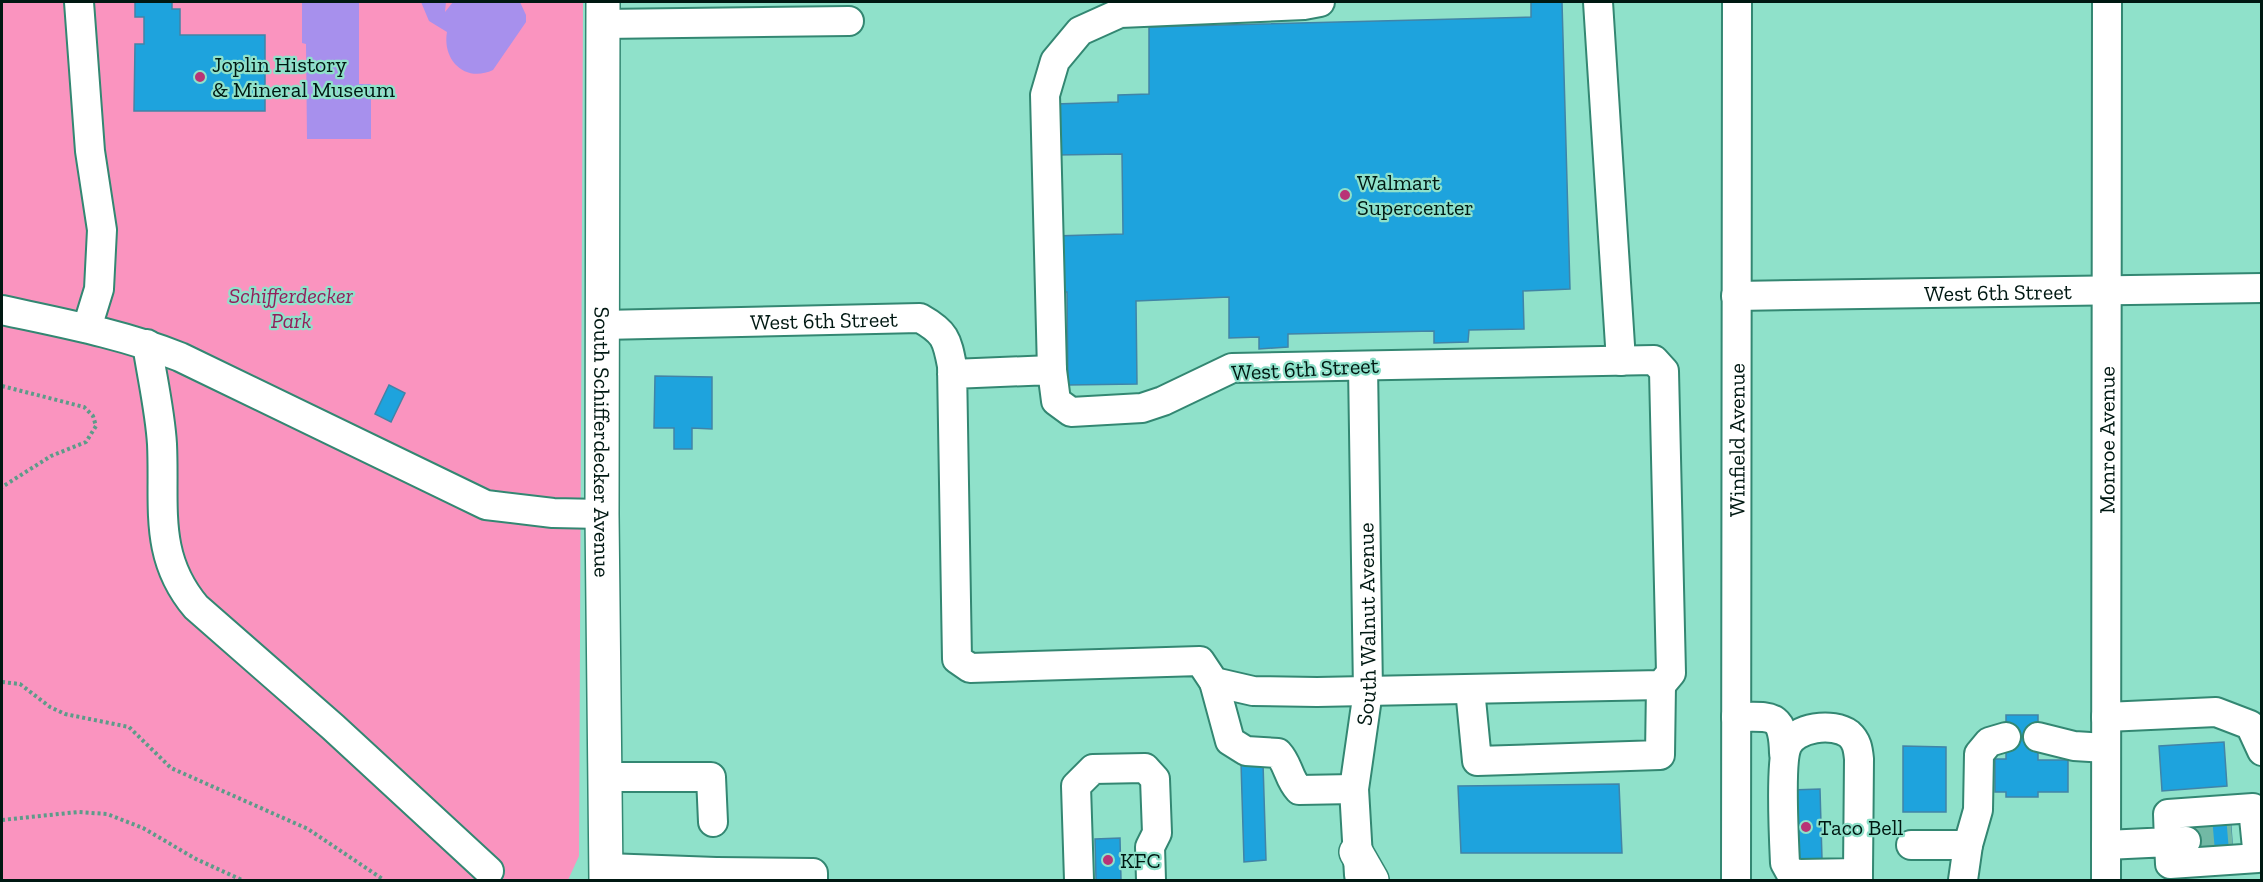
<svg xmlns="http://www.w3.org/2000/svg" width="2263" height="882" font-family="'Zilla Slab',serif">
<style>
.green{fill:#fa94bf}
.water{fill:#a790ed}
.building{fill:#1ea3dd;stroke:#4184a7;stroke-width:1.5}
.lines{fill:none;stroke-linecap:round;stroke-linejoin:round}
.minor-tunnel{stroke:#72b9a5;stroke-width:28;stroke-dasharray:28 14;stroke-linecap:butt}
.minor-casing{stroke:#338772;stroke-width:32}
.major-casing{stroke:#338772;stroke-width:36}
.path{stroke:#5d9b89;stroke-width:4;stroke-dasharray:3 3;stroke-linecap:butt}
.minor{stroke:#fff;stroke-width:28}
.major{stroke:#fff;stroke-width:33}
.poi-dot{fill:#b93376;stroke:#8fe1ca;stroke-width:2}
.labels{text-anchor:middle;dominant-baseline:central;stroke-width:4.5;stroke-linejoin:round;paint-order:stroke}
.poi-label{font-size:22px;fill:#001812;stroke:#8fe1ca;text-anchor:start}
.street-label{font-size:22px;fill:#001812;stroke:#8fe1ca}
.park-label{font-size:22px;font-style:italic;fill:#931f5b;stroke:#8fe1ca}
</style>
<rect width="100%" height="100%" fill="#8fe1ca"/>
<path class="green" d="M2,2H583L579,856L568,880H2Z"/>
<path class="water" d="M302,2H359V84H371V139H307L306,44L302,43Z
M421,2H446L445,12L453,2H520L526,15V22L493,70C465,83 442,60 447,32L429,21Z"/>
<path class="building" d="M135,2H172V9H180V35H265V111H134L135,44H144V17H135Z
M1531,2H1562L1570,289L1523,291L1524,329L1469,330L1468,342L1434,343V331L1288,334V347L1259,349V337L1229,338V297L1136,301L1137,384L1068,385L1067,292H1056L1054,236L1123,234L1122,154L1056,155L1055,104L1118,102V95L1149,94V27L1531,17Z
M655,376L712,377V429L692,428V449H674V428H654Z
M389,385L405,393L391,422L375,414Z
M2006,715H2038V760H2068V792H2038V797H2006V792H1995V759H2006Z
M2224,742L2227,786L2162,791L2159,746Z
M1903,746L1946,747V812H1903Z
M1241,763H1263L1266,860L1244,862Z
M1619,784L1622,853H1461L1458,786Z
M1820,789L1822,859L1795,860L1791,790Z
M2230,814L2233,856L2188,860L2184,818Z
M1120,838L1121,880H1096L1095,839Z"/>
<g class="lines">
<path class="minor-tunnel" d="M2186,841L2232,837"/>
<g class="minor-casing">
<g id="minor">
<path d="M79,2L90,151L102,230L99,289L87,328"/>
<path d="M1598,2L1621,361"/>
<path d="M602,24L849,21"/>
<path id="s1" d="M1736,296L2262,288"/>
<path d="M2,310C62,323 122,334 180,357L486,505L553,513L602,514"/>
<path id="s2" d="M602,325L920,318C945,332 947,339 952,366L957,659L970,668L1200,661L1214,682L1253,691L1317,692L1661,685L1671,673L1664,371L1654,360L1232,368L1163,401L1142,408L1071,412L1056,401L1052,370L952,374"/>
<path d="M147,344C152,377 160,411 162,444C165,506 153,556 196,607L333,727L489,871"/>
<path d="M1052,370L1045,95L1055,61L1080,31L1120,13L1304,5L1320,2"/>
<path d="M1214,682L1230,741L1246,751L1278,753C1289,765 1288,778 1299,790L1354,789"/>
<path d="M1470,689L1477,761L1660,755L1661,685"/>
<path d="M1736,717C1772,717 1783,712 1784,753"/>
<path d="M2106,717L2216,712L2250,725L2262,751"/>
<path d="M2038,737L2074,746L2106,748"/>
<path d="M605,777H711L713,822"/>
<path d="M1911,845H1968"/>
<path d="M2106,845L2169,842L2170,864L2258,858L2253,808L2168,814L2169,842L2186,841"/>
<path d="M606,868L716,872V880"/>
<path d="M716,872L813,873V880"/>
<path id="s3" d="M1359,875L1354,789L1368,691L1363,366"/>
<path d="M1079,880L1076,786L1093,769L1145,768L1155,779L1157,833L1150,847L1151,880"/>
<path id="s4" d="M1736,880L1737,2"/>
<path d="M1858,880V873L1859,759C1858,749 1857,741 1849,734C1833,722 1795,727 1787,746C1780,762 1784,842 1785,863L1790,872L1799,874L1858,873"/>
<path d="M1963,880L1968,845L1978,810L1979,754L1989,742L2006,737"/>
<path id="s5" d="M2106,880L2107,2"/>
</g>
</g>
<g class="major-casing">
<g id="major">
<path id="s6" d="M603,2L602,514L606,880"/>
<path d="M1356,852L1372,880"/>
</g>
</g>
<path class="path" d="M2,386L84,407L93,416L96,426L86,442L51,456L2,487
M2,682L20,684L50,707L65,714L129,727L171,768L308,829L384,880
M2,820L78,812L107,814L143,828L196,859L242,880"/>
<use href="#minor" class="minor"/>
<use href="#major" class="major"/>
</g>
<g class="poi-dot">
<circle cx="200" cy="77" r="6"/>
<circle cx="1345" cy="195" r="6"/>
<circle cx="1806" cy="827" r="6"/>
<circle cx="1108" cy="860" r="6"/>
</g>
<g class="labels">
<g class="poi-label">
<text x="212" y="64">Joplin History<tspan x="212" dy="25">&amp; Mineral Museum</tspan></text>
<text x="1357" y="182">Walmart<tspan x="1357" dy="25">Supercenter</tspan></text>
<text x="1818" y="827">Taco Bell</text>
<text x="1120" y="860">KFC</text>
</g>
<g class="street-label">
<text stroke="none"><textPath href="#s1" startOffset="262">West 6th Street</textPath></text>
<text stroke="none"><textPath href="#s2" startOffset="222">West 6th Street</textPath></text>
<text transform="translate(1305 369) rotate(-3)">West 6th Street</text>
<text stroke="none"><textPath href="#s6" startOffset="440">South Schifferdecker Avenue</textPath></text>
<text stroke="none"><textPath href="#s4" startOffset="440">Winfield Avenue</textPath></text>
<text stroke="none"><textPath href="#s5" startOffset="440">Monroe Avenue</textPath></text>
<text stroke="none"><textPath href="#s3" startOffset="252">South Walnut Avenue</textPath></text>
</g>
<g class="park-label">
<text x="291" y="295">Schifferdecker<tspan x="291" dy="25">Park</tspan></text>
</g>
</g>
<rect width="2263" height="882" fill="none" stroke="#001812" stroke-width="6"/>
</svg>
